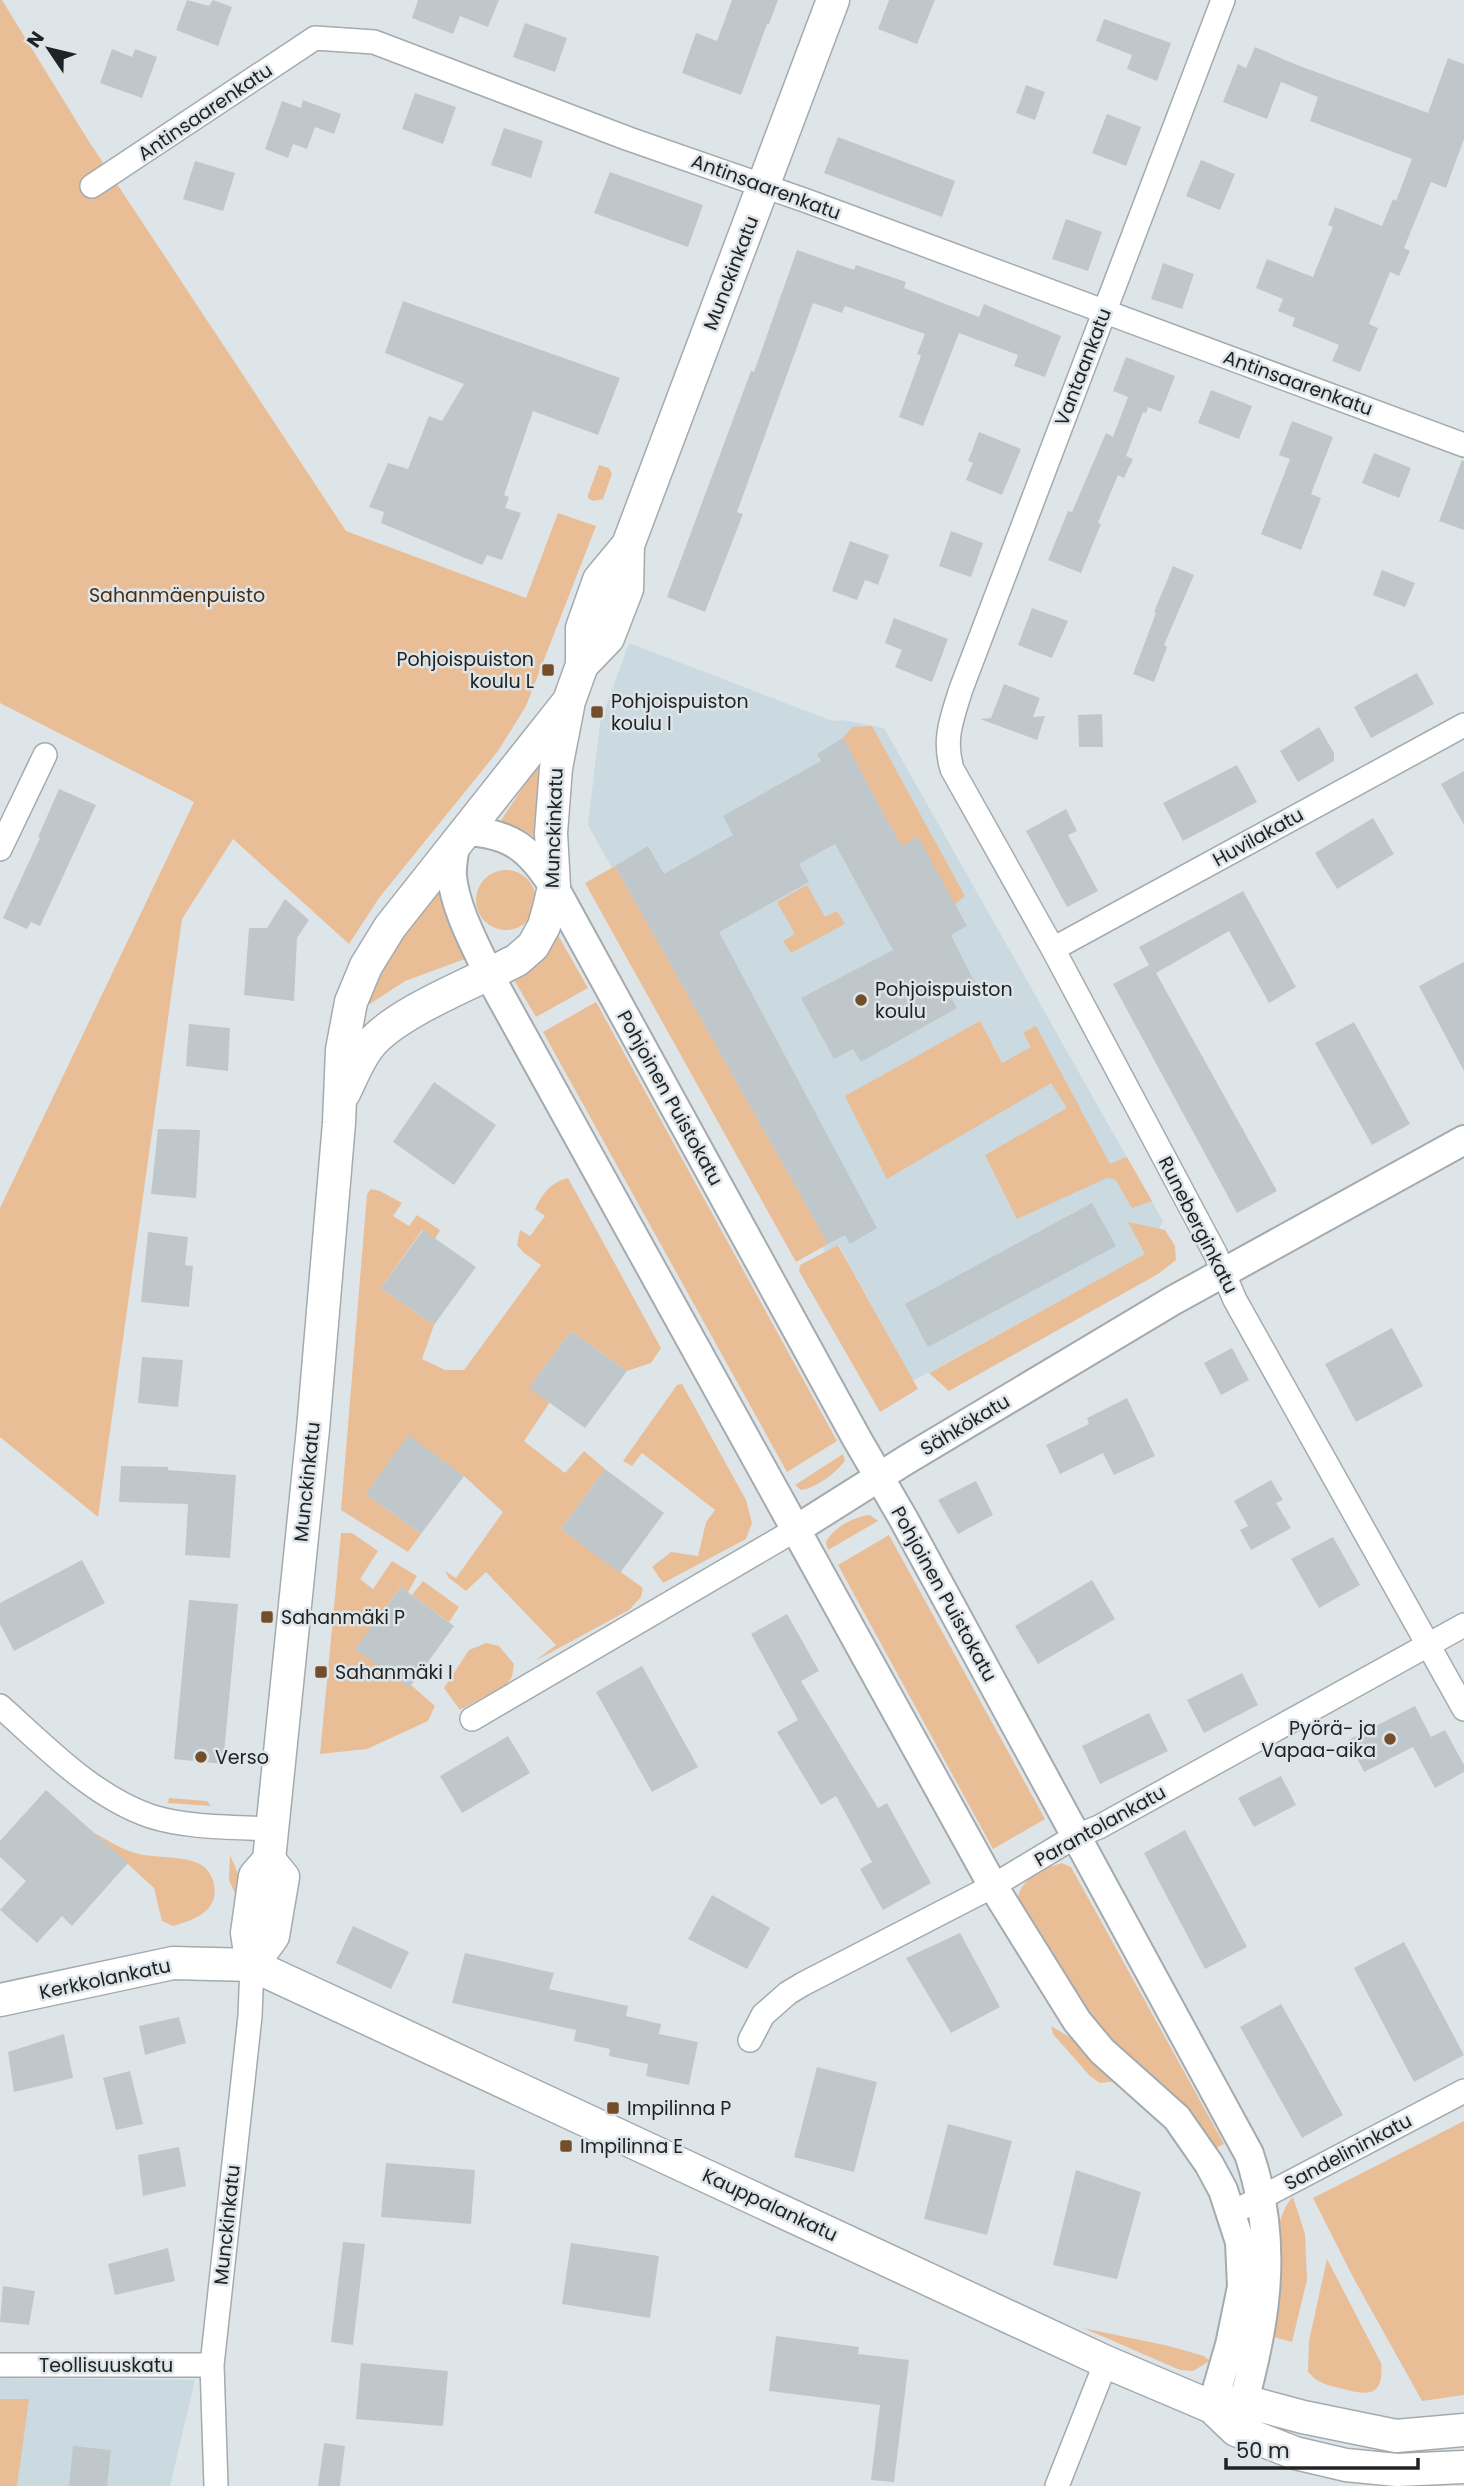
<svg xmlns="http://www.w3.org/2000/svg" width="1464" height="2486" font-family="Poppins,sans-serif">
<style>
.built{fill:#cbd9e0}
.green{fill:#e9be97}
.building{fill:#c0c7cb}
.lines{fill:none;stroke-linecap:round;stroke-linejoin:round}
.minor-casing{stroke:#a4aaae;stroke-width:26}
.tertiary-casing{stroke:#a4aaae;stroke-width:32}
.secondary-casing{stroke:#a4aaae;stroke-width:35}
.minor{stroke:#fff;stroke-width:23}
.tertiary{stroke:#fff;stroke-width:28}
.secondary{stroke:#fff;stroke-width:32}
.poi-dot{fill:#744e2a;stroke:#dee5e9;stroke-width:2.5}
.labels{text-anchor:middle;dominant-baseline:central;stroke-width:5;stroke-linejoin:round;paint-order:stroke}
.street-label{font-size:19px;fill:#202324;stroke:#dee5e9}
.park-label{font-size:19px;fill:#472d14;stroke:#dee5e9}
.poi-label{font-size:19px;fill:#202324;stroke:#dee5e9;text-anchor:start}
</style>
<rect width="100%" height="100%" fill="#dee5e9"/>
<path class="built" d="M629,643L832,721L843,720L884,728L1163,1221L1146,1254L913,1381L839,1245L825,1252L588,825L600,723Z
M0,2378L195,2380L170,2486H0Z"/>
<path class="green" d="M0,0H2L88,140L346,531L526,598L558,513L596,526L526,706L498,751L379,898L349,944L233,839L182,919L98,1517L0,1437V1208L194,802L0,703Z
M599,465L609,468L612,474L603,499L593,501L588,498V495Z
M872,726L965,896L955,904L901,846L843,738L852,727Z
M539,763L542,764L538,839L516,826L498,825Z
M615,866L828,1244L796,1262L585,883Z
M476 900a30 30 0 1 1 60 0a30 30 0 1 1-60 0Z
M441,882C440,911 450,932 467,955L465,959L405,981L370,1004H365L377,970Z
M807,885L825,917L837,911L845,924L791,953L783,941L795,934L777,902Z
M558,935L588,988L536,1017L514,980L549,948Z
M596,1002L837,1441L787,1472L543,1032Z
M980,1021L1002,1063L1031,1047L1023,1033L1036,1026L1110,1164L1127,1157L1152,1201L1132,1208L1115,1179L1107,1178L1017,1219L985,1155L1067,1108L1051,1083L887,1179L845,1096Z
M568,1178L661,1348L651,1363L627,1371L571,1331L530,1387L550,1402L524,1441L565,1473L584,1451L605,1469L561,1529L643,1588L641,1597L629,1610L535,1661L556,1645L486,1572L466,1591L449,1578L445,1571L456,1578L503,1512L464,1476L408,1436L366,1494L421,1534L408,1552L341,1510L367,1194L371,1189L380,1191L402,1203L393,1216L409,1226L417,1215L440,1230L435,1239L422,1230L381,1288L434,1325L422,1359L445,1370H464L541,1265L524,1253L517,1245L520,1230L530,1236L545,1216L535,1209C543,1193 550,1183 568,1178Z
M1128,1222L1165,1230L1175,1246L1176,1260L1158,1274L949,1391L929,1373L1145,1254Z
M838,1245L918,1389L880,1412L799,1271L800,1265Z
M682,1384L746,1500L752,1523L746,1539L663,1583L652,1567L671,1552L698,1556L706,1522L715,1510L642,1453L632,1466L623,1461L677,1385Z
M843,1454L845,1461C835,1473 817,1488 801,1490L795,1485Z
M870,1515L878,1521L828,1550L826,1542C834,1527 853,1517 870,1515Z
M341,1533H352L378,1551L360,1579L373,1589L392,1561L417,1576L408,1592L400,1588L356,1649L408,1687L411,1685L435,1706L428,1721L367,1749L320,1754Z
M889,1535L1045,1819L993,1849L838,1565Z
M423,1581L459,1607L449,1622L412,1595Z
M486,1643L499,1646L514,1664L512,1677L507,1684L460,1710L444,1688L469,1650Z
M169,1798L207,1801L211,1806L168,1803Z
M94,1833C108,1840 124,1851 139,1854C156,1858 190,1856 203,1866C209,1870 213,1878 214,1885C219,1912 193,1920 173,1926L162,1921L154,1888Z
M230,1855L240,1878L237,1898L229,1880Z
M1062,1863L1071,1867L1224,2144L1210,2151L1098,2035L1018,1901C1018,1880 1044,1868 1062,1863Z
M1051,2026L1073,2039L1117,2081L1100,2083L1090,2076L1053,2034Z
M1464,2121V2395L1422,2401L1354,2279L1313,2198Z
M1293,2197L1305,2234L1307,2280L1292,2342L1270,2336C1272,2303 1269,2218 1293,2197Z
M1327,2259L1381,2363C1384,2396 1370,2396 1343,2389C1327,2385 1319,2384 1308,2372L1309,2341Z
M1083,2328L1169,2346L1204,2356L1210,2361L1193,2371L1180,2370Z
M0,2399H29L17,2486H0Z"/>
<path class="building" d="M187,0L209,6L213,0L232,7L218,46L176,30Z
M418,0H499L488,27L460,16L453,34L412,18Z
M732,0H778L769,24H767L741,95L682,73L696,33L717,41Z
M889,0H935L917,44L878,29Z
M1104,19L1171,43L1157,81L1127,69L1132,55L1096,41Z
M525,23L567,38L555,72L513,57Z
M1255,47L1297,65L1428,113L1448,58L1464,64V139L1446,188L1431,182L1404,248L1410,251L1399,276L1390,272L1369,324L1378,328L1360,372L1332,361L1339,345L1292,326L1295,318L1278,311L1283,299L1256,288L1267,259L1313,277L1333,227L1328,225L1335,207L1382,226L1393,199L1396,201L1412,159L1310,121L1318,97L1281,82L1267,119L1223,102L1238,64L1246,68Z
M112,49L132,57L135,49L157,57L142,98L100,83Z
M1026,85L1045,92L1035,120L1016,113Z
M415,93L456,107L443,144L402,129Z
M303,100L341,114L334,134L315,127L307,149L293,144L288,158L265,149L282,101L301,108Z
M1107,114L1141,127L1126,166L1092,153Z
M504,128L543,141L531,178L491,165Z
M838,137L955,181L942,217L824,173Z
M1201,160L1235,174L1220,210L1186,196Z
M195,161L235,173L223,211L183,199Z
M610,172L703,205L688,247L594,213Z
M1066,219L1102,232L1088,271L1052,259Z
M797,250L854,270L856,265L906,282L904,288L979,317L984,304L1061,336L1045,377L1014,366L1018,355L959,333L923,426L899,417L921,356L917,354L925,334L845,306L842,313L813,303L737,512L743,514L705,612L667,597L751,371L754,372Z
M1163,263L1194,274L1182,309L1151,299Z
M403,301L620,378L598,435L533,411L504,495L509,497L505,508L521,513L502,560L487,555L482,565L381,523L384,512L369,507L388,463L408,469L429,416L442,421L464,384L385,353Z
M1126,357L1175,376L1161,412L1148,407L1146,413L1143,412L1126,456L1133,459L1124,478L1118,475L1098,523L1101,524L1081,573L1048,560L1068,511L1072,512L1106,433L1113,437L1128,397L1113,391Z
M1211,390L1252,406L1239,439L1198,423Z
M1292,421L1333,437L1311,494L1321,498L1301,550L1261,534L1290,459L1279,455Z
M979,432L1021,449L1002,495L966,480L973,463L968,461Z
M1374,453L1411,468L1399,498L1362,483Z
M1462,460L1464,461V530L1439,521Z
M951,531L983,543L971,577L939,566Z
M850,541L889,555L878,585L865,580L857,600L832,591Z
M1173,566L1194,575L1164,645L1167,647L1154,682L1133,674L1156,613L1154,612Z
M1382,570L1415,583L1405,607L1373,595Z
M1032,608L1068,621L1052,658L1018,645Z
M894,618L948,639L932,682L895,667L902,650L885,643Z
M1417,673L1434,704L1371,738L1354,707Z
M1004,684L1040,698L1033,717L1045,716L1037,740L980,719L991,718Z
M1102,714L1103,747H1079L1078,715Z
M1319,727L1334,753V761L1298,782L1280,751Z
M843,738L901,846L918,837L955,904L967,926L951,935L974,981L949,994L957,1008L861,1062L853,1049L834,1059L801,998L893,950L835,844L799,864L809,882L719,932L877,1228L850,1244L845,1235L828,1244L615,866L648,846L664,874L733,835L723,816L821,761L817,754Z
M1237,765L1257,802L1183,841L1163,803Z
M1464,771V825L1441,784Z
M59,789L96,805L40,926L31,922L27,929L3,918L40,838L38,837Z
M1066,809L1077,831L1068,835L1098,891L1067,907L1026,831Z
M1373,818L1394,854L1337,889L1315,853Z
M1243,891L1296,987L1269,1003L1229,931L1156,973L1277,1191L1237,1213L1113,984L1149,965L1139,947Z
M285,899L309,920L297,938L294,1001L244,995L249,928H267Z
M1464,962V1071L1419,986Z
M1354,1022L1410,1124L1372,1145L1315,1043Z
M189,1024L230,1028L228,1071L186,1066Z
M434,1082L496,1125L454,1185L393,1142Z
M158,1129L200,1130L196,1198L151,1194Z
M1092,1203L1116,1246L928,1347L905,1304Z
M423,1230L476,1267L434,1325L381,1288Z
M148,1232L188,1237L185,1265L193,1266L189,1307L141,1302Z
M1392,1328L1423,1386L1356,1422L1325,1364Z
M571,1331L627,1371L585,1428L529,1388Z
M1232,1348L1249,1380L1221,1395L1204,1363Z
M142,1357L183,1360L178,1407L138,1403Z
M1127,1398L1155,1456L1114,1475L1103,1453L1060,1474L1046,1445L1089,1424L1087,1418Z
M408,1435L464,1476L421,1534L366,1494Z
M121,1466L168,1467V1470L236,1475L230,1558L185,1555L188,1504L119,1502Z
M605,1469L664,1513L620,1573L561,1529Z
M1271,1480L1283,1500L1276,1503L1291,1528L1251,1550L1240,1530L1248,1526L1234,1501Z
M976,1481L993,1515L958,1534L938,1500Z
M1333,1537L1360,1585L1319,1608L1291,1559Z
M82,1560L105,1603L14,1651L0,1624V1603Z
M1092,1580L1115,1619L1038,1664L1015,1626Z
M401,1587L454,1626L409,1688L355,1649Z
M189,1600L238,1604L223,1764L174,1759Z
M787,1614L819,1671L801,1681L878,1808L887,1803L931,1883L883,1910L860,1869L872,1862L836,1796L821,1805L777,1732L798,1720L751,1634Z
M642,1666L698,1767L652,1792L596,1692Z
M1242,1673L1258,1705L1204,1733L1187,1700Z
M1415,1706L1431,1737L1445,1730L1464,1765V1772L1435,1788L1413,1747L1364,1772L1348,1740Z
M1149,1713L1168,1751L1100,1784L1082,1746Z
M508,1736L530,1773L462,1813L440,1776Z
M1281,1776L1296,1805L1254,1827L1238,1798Z
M46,1790L128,1863L72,1926L62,1916L37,1943L0,1910L26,1881L0,1857V1841Z
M1185,1830L1247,1947L1205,1969L1144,1853Z
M712,1895L770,1928L747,1969L688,1939Z
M353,1926L409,1952L391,1989L336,1963Z
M960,1933L1000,2007L951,2033L906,1958Z
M1404,1942L1464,2055L1414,2082L1354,1968Z
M465,1953L554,1973L549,1989L628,2006L626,2016L661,2024L659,2034L698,2042L689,2085L646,2076L648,2064L609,2056L610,2049L574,2041L576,2030L452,2003Z
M1281,2004L1343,2115L1302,2138L1240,2027Z
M179,2017L186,2043L145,2055L139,2026Z
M64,2034L73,2078L14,2092L8,2052Z
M817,2067L877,2082L854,2172L794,2157Z
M130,2071L143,2124L116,2130L103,2078Z
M948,2124L1012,2141L987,2235L924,2219Z
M179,2147L186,2186L143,2196L138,2155Z
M386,2163L475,2170L471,2224L381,2217Z
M1076,2170L1141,2192L1117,2279L1053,2265Z
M343,2242L365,2244L353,2345L331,2342Z
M571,2243L659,2256L650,2318L562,2304Z
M168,2248L175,2281L115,2295L108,2264Z
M3,2286L35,2291L29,2325L0,2322Z
M776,2336L859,2347L858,2354L909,2360L894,2482L871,2480L880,2405L769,2391Z
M361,2363L448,2371L443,2426L356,2419Z
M324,2443L345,2446L340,2486H318Z
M73,2446L111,2450L107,2486H69Z"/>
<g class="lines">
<g class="minor-casing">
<path id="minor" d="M1223,0L961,689C952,718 943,739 952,769L1053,949L1215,1253L1235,1300L1464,1709
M92,186L315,38L374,42L629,139L807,201L1464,445
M0,849L45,755
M1053,949L1464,725
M0,1706C45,1746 92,1796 150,1816C186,1828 234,1827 272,1829
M472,1719L795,1530
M750,2040L763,2015L788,1993L803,1984L993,1886L1076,1836L1099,1827L1464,1625
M1232,2213L1464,2091
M0,2365H212
M216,2486L212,2365L250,2016L252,1965
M1057,2486L1106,2362"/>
</g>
<g class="tertiary-casing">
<path id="tertiary" d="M465,831C511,833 530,849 554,887L857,1439L903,1518L1249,2154C1281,2249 1264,2329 1238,2423
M455,844C454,854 451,866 452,877C456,911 475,944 489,975L993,1886L1077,2021L1102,2051L1177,2118L1209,2164L1223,2190L1240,2242L1242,2287L1230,2345L1212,2407
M795,1530L906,1460L1172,1301L1464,1140"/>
</g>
<g class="secondary-casing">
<path id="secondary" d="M582,665V628L599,580L628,545L833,0
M344,1093C352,1077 358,1060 369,1046C395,1012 478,981 517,960L533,946L544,926L549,908L554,887L551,833L556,768L569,701L582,665L608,638L627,589L628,545
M252,1965L247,1933L255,1876L269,1860L313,1429L339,1123L342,1050L351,1002L366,966L390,927L569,701
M252,1965L273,1936L283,1877L269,1860
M0,2000L173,1963L252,1965L1106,2362L1212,2407L1236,2430L1295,2453L1346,2465L1397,2470L1464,2467
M1212,2407L1244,2401L1303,2417L1396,2436L1464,2430"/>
</g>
<use href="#minor" class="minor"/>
<use href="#tertiary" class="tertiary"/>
<use href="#secondary" class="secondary"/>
</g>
<g class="poi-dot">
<rect x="541" y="663" width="14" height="14" rx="3.5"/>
<rect x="590" y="705" width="14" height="14" rx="3.5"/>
<circle cx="861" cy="1000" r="7"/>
<rect x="260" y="1610" width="14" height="14" rx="3.5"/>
<rect x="314" y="1665" width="14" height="14" rx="3.5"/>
<circle cx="1390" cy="1739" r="7"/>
<circle cx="201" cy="1757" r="7"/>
<rect x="606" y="2101" width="14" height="14" rx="3.5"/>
<rect x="559" y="2139" width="14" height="14" rx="3.5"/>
</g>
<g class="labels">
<g class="street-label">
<text transform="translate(205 112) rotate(-34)">Antinsaarenkatu</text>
<text transform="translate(766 187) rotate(20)">Antinsaarenkatu</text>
<text transform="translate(731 273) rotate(-69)">Munckinkatu</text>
<text transform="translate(1083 367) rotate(-69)">Vantaankatu</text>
<text transform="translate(1298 383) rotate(20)">Antinsaarenkatu</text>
<text transform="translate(554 828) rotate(-88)">Munckinkatu</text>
<text transform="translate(1258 837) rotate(-29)">Huvilakatu</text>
<text transform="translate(670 1098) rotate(61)">Pohjoinen Puistokatu</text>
<text transform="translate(1198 1225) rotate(63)">Runeberginkatu</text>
<text transform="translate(965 1425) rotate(-31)">Sähkökatu</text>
<text transform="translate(307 1482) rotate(-84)">Munckinkatu</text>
<text transform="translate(944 1594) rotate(61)">Pohjoinen Puistokatu</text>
<text transform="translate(1100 1826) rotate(-29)">Parantolankatu</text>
<text transform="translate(105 1979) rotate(-12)">Kerkkolankatu</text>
<text transform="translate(1348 2152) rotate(-28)">Sandelininkatu</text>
<text transform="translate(770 2205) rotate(25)">Kauppalankatu</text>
<text transform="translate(227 2225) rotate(-84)">Munckinkatu</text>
<text x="106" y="2365">Teollisuuskatu</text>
</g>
<g class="park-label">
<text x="177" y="595">Sahanmäenpuisto</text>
</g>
<g class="poi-label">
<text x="534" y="659" text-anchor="end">Pohjoispuiston<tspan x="534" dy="22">koulu L</tspan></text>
<text x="611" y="701">Pohjoispuiston<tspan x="611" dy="22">koulu I</tspan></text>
<text x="875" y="989">Pohjoispuiston<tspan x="875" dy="22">koulu</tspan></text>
<text x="281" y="1617">Sahanmäki P</text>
<text x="335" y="1672">Sahanmäki I</text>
<text x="1376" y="1728" text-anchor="end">Pyörä- ja<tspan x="1376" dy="22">Vapaa-aika</tspan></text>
<text x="215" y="1757">Verso</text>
<text x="627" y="2108">Impilinna P</text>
<text x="580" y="2146">Impilinna E</text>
</g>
</g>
<g transform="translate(49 49) rotate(305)" stroke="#dee5e9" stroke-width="5" paint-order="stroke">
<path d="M0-5L12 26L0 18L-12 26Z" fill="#202324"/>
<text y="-10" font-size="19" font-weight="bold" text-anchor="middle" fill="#202324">N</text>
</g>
<path d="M1226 2458v10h192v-10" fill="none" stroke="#202324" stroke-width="3.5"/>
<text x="1236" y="2458" font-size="21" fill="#202324" stroke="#dee5e9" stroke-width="5" paint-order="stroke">50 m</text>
</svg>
